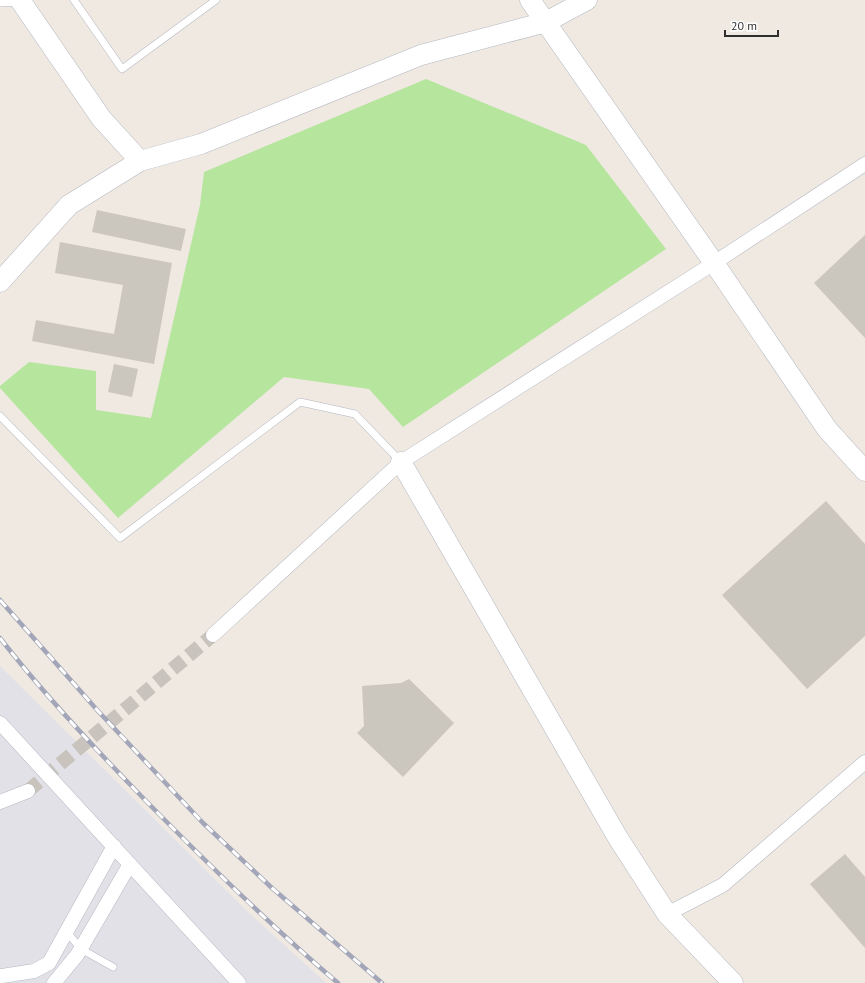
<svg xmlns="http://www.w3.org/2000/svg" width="865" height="983" font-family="'PT Sans',sans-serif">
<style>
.industrial{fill:#e3e1e8}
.green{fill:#b6e59e}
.building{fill:#cbc7bf}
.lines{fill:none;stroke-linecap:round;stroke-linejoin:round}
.street-tunnel{stroke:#c8c4bd;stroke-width:14;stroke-dasharray:14 7;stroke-linecap:butt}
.lane-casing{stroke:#b4b7c1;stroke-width:8}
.street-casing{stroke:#b4b7c1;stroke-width:15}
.secondary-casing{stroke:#b4b7c1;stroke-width:21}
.lane{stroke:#fff;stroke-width:7}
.street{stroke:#fff;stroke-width:14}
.secondary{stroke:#fff;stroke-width:20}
.rail-casing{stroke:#a3a6b8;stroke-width:4.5}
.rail{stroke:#fff;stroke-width:3;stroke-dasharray:9;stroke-linecap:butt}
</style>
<rect width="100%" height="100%" fill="#efe9e1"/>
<path class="industrial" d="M0,666L247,911L326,983H0Z"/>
<path class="green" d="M426,79L586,145L666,249L403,427L369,389L284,377L118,518L0,388V386L29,362L96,371V410L151,418L200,205L204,172Z"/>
<path class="building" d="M97,210L186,229L181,251L92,232Z
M865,235V338L814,283Z
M60,242L172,263L154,364L32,341L36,320L114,334L123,285L55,273Z
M114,364L138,369L132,397L108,392Z
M826,501L865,544V636L807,689L722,595Z
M409,679L454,723L403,777L357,733L364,726L362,686L401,683Z
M845,854L865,877V948L810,884Z"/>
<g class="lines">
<path class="street-tunnel" d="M28,791L213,635"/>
<g class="lane-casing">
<path id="lane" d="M74,0L122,69L216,0
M0,3L19,2
M0,416L120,538L300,402L355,414L401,462
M66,931L81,949L113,967"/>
</g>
<g class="street-casing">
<path id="street" d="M213,635L401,462L714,263L865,164
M0,723L239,983
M0,802L28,791
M667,914L723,885L865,762
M2,976L34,971L49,963L114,846
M54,983L77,955L130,864"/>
</g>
<g class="secondary-casing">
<path id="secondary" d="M20,0L101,118L140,161
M530,0L714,263L827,429L865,471
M0,282L69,205L140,161L201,144L421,55L546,22L587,0
M401,462L618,838L667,914L733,983"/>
</g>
<use href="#lane" class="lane"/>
<use href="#street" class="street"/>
<use href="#secondary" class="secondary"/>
<g class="rail-casing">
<path id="rail" d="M0,600L98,711L203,823L272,888L382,983
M0,638C46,697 97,751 149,804C210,866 272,927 338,983"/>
</g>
<use href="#rail" class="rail"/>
</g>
<path d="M725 30v6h53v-6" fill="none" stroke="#2e2e2e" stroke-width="2"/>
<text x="731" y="30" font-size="12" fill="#2e2e2e" stroke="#ffffff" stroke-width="3" paint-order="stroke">20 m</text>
</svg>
